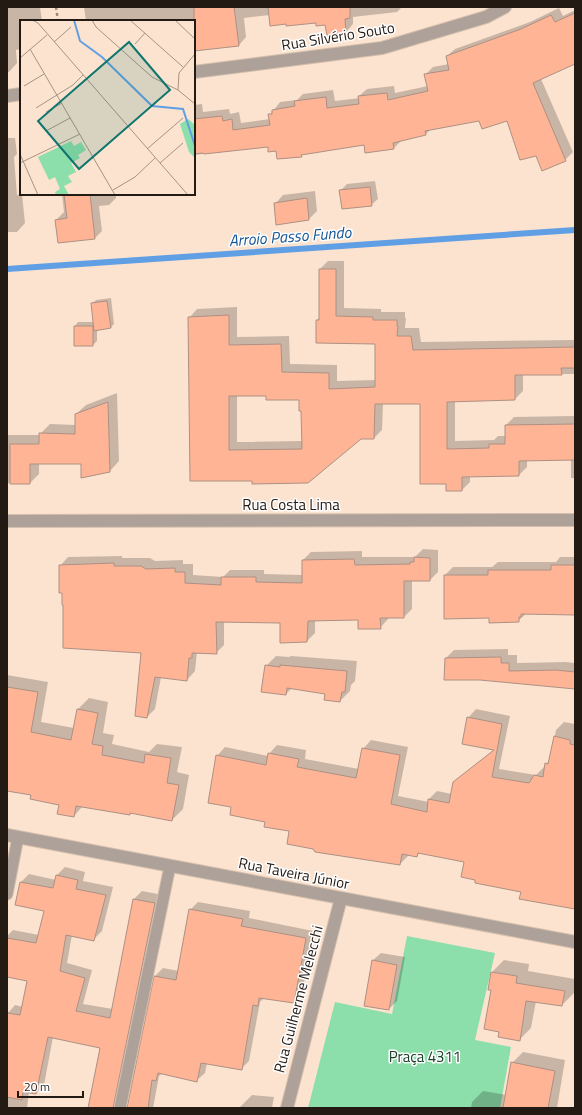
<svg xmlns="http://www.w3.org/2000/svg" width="582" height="1115" font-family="'Titillium Web',sans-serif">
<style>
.green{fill:#8cdeaa}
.shadow{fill:#0003;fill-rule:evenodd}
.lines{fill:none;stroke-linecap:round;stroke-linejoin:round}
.stream{stroke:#619fe4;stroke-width:6}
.building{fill:#ffb595;stroke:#ad9084;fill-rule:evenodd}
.service-casing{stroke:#d5bfad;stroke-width:13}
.minor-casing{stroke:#d5bfad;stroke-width:14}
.path{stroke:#9b897b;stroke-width:2.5;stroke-dasharray:3 3;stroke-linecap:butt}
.service{stroke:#ada199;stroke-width:11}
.minor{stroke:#ada199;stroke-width:12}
.labels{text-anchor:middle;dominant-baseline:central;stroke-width:3;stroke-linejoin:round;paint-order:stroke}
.street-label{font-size:15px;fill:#231a13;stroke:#fff}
.park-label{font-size:15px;fill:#1a412a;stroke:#fff}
.water-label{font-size:16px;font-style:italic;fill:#155594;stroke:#fff}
.inset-river{fill:none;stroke:#619fe4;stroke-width:2}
.inset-road{fill:none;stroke:#a59384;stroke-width:1}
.view{fill:#0f766e;fill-opacity:0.15;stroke:#0f766e;stroke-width:2}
.inset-edge{fill:none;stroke:#231a13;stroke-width:2}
</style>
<rect width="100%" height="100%" fill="#fce3cf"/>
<path class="green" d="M407,936L495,953L475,1040L511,1047L500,1108H308L335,1002L392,1014Z"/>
<path class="shadow" d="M7,7H40L42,21H21V49L16,50L17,63L9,72H7Z
M84,7H402L397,12L353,17V24L346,32L326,24L316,21L287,23L270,15L244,18L246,37L239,45L194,50V21H86Z
M559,8L563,16L575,10V63L541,79L573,152L565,160L536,154L508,120L479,119L431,129L426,134L402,140L394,148L365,143L303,153L301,156L277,150L268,146L194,155V105L202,104L203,112L229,109L230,114L239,112L241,123L270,119V115L280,102L297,100L303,94L333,90L335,101L360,98L359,96L367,89L394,86L395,93L428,86L425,75L433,67L449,64L447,56L455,49L530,22Z
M7,138H15L17,154L14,157L17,195L22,194L25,223L17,232H7Z
M375,181L378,199L371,205L340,191L347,184Z
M315,191L317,211L309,219L277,224L275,204L283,195Z
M62,194H116V198L109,205L99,206L102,231L95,238L56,220L64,212Z
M328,261H344V308L381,309V312H405V318H406L405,328H419L421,342L575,340V337V374H523V391L515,399L455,400V441L494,440L498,436H506V425L514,417L573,416L575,415V478H571V459L527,460V467L519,475L470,476V482L462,490L447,483L421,403H383L382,430L374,438H361L253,480H191L189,318L197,309L237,307V337L289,336L290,364L337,365V381L376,380V343L317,320L320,317V269ZM237,395H267L300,399L302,410L303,441L237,442Z
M111,298L114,324L110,328L97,329V341L93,345L75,326L78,322H94L92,304L96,300Z
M7,389L8,435H40V434L50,424L76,425V414L86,405L117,393L119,461L110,471L82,463H39V474L30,483H7Z
M423,549L438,550V572L430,580H412V609L404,617H388V619L380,628L359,619L315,620V633L307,641L281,642V622L224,621V645L216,653L197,652L195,671L187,680L161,677L155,709L147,717L142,652L64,604L60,566L68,557L122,556V558H150L155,561L183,560V564H193V575L223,577L230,570H264V574L303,575V560L311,552L362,551V557H415Z
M560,557H575V615H569V614H526L518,621L490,617L445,575L453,567H492L498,562H556Z
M508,649V655H517V663L565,662L575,663V688L480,679H445L446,658L454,650Z
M276,656L289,657L291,656L357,661L355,681L351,685L350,691L340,701L326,694L292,688L286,694L266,666Z
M7,675L48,682L41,722L74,728L78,709L89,698L108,702L103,733L114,735L112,744L149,752L157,744L182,747L177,772L189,775L183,809L172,820L132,812L130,814L83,806L74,816L60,804L33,794L7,790Z
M476,709L510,716L499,769L536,775L544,767L545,768L546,764L550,760L556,730L564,722L575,724V908L522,891L476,879L465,861L420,852L417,856L408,854V856L400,864L290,831L266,822L233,806L217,756L225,747L268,756L269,754L277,745L306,750L305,759L359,769L363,749L371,740L408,747L398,796L429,802V799L437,791L452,794L454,782L463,774L495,749L468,718Z
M65,867L85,872L83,881L113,887L102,931L94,939L72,935L67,963L92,970L83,1004L113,1009L134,899L142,891L163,895L121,1102L126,1107H128L155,976L163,968L179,971L190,910L198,902L250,911L249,918L313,931L302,994L294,1002L264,998L260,1002L249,1061L241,1069L207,1063L205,1073L197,1080L163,1073L159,1076L153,1108H89L101,1047L53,1037L44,1085L36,1093L29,1092L27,1108H7V1011L9,1012L15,1005L23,1007L28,980L7,976V936L13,930L39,935L45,910L16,904L21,882L29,874L56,880L57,875Z
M381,953L405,957L397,1001L389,1009L372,961Z
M504,960L529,964L528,971L575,979L574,993L562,1005L536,1001L531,1028L519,1040L500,1031L492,990L489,989L492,972Z
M523,1052L565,1060L557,1108H471L472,1102L483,1091L507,1095L512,1063Z
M252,1095L274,1097L272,1108H239Z"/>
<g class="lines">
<path class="stream" d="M7,269L575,230"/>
</g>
<path class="building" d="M194,7H234L239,46L194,51Z
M268,7H350V18L345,19L346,33L327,35L325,25L316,26V23L286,26V24L270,26Z
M575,13V64L533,83L566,161L542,171L536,156L520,160L507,121L482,129L479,121L425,131L426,135L393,143L394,149L365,153L364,145L301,155L302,157L277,159L276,151L268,152V147L204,154L203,153L194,154V119L222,116L223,121L232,119L233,130L270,125L268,114H272V110L295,106L294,101L326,97L327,108L359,104L358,96L387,93L388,100L428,91L424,74L449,70L446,56L521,29L551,15L555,22Z
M370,187L372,206L342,209L339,190Z
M64,194H90L95,239L58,243L55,220L67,218Z
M307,198L309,220L276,225L274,203Z
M319,269H336V316L373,317V320H397V326H398L397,336H411L413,350L575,347V368H561L562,375H515V400L447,402V449L489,448V444H505V425L575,424V460L519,461V476L462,477V491H446V484H420V404H375L374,439H361L308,483L252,484V481H190L188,317L229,315V345L281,344L282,372L329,373V389L375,387V344L316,343V320H319ZM229,396H266V400H299V411H301L302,449L229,450Z
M107,301L111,328L94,331L91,303Z
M74,326H93V346H74Z
M108,402L110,472L81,478V464H30V484H10V444H39V433L75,434V414Z
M414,557L430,558V581H404V618H380L381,629H358V620L308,621L307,642L280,643V623L216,622L217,654L192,653V658H189L187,681L155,677L147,718L135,716L141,653L63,648V605H62V593H59V565L114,563V566H141L146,569L175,568V572H185V583L221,585V577H256V582L302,583V560L354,559L355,565L410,564V562H414Z
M551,565H575V615L521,614V617H519V622L489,623V618L444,619V575H488V570H551Z
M501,657V663H509V671L556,670L575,672V689L480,680H444L445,658Z
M265,665L280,667V665L347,671L345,692H342L340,702L324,700L325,694L287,688L286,695L261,692Z
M7,687L38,692L31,732L71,740L77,709L98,713L92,744L103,746L102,755L144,763L145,754L171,758L167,783L179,785L172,821L130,813V815L76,806L74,817L57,814L59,805L30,799L31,795L7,791Z
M467,717L502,724L492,777L529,783L534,775L543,777L545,763L548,764L554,736L570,740V744L575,745V909L519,899L521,892L475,883V880L461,877L464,862L418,853L417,857L402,854L400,865L315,852L313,849L287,844L289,831L264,827L265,822L230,815L231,807L208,803L216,755L266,765L268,753L299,759L297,767L356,778L362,748L400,755L391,804L427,812L428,799L449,803L453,782L494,750L462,744Z
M56,875L78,880L76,889L106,895L94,941L66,935L60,971L85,978L76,1011L110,1018L133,899L155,903L113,1108H88L100,1048L48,1037L36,1094L23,1092L22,1100L7,1097V1013L20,1015L27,981L7,977V938L36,943L44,911L15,905L20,882L53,888Z
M189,909L243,919L241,926L306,938L294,1003L259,998L258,1006L253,1005L242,1070L201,1063L197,1082L158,1073L156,1081L152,1080L148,1108H127L154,976L176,980Z
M372,960L397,965L389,1010L364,1006Z
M491,972L517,976L516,983L565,991L562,1006L526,1001L520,1041L498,1037L499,1032L484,1029L491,990H488Z
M511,1062L555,1071L548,1108H503Z"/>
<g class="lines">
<g class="service-casing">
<path id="service" d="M7,894L18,837
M120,1108L170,866"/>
</g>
<g class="minor-casing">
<path id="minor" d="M194,72L382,48L486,17L505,7
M7,96L21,94
M7,521L575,520
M7,835L575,942
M287,1108L341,898"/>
</g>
<path class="path" d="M56,7L58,21"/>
<use href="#service" class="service"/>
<use href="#minor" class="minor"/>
</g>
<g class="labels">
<g class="street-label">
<text transform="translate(338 36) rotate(-9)">Rua Silvério Souto</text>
<text x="291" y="504">Rua Costa Lima</text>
<text transform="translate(294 873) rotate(11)">Rua Taveira Júnior</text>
<text transform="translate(298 999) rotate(-75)">Rua Guilherme Melecchi</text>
</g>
<g class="park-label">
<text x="425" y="1056">Praça 4311</text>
</g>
<g class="water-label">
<text transform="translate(290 236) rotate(-4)">Arroio Passo Fundo</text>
</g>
</g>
<g transform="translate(20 20)">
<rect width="175" height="175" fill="#fce3cf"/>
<path d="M168,99L175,105V138L169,132L160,104ZM51,121L54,126L61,122L66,130L58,135L60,138L51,143L56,152L48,156L52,162L44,166L49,175H36L35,172L40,169L35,157L29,160L18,137Z" fill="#8cdeaa"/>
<path class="inset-river" d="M54,0L60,21L82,37L132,86L163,89L175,126"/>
<path class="inset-road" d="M12,0L18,3L168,175M72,0L76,7L132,57L158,70L175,84M110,0L163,47M155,0L175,19M34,22L51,7M115,24L125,13M10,29L95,175M0,38L27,15M4,66L24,54M158,70L159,53L175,34M16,88L53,65L63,55M26,92L42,83M26,111L50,98M127,129L163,98M0,134L18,175M0,143L60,114M140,143L163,123M93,170L115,157L135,138"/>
<path class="view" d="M109,22L150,70L59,149L18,101Z"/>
<rect width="175" height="175" class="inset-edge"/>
</g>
<rect width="582" height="1115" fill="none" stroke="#231a13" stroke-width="16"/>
<path d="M18 1091v6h65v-6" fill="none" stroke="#231a13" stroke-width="2"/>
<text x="24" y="1091" font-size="12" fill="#231a13" stroke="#ffffff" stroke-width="3" paint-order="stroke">20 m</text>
</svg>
